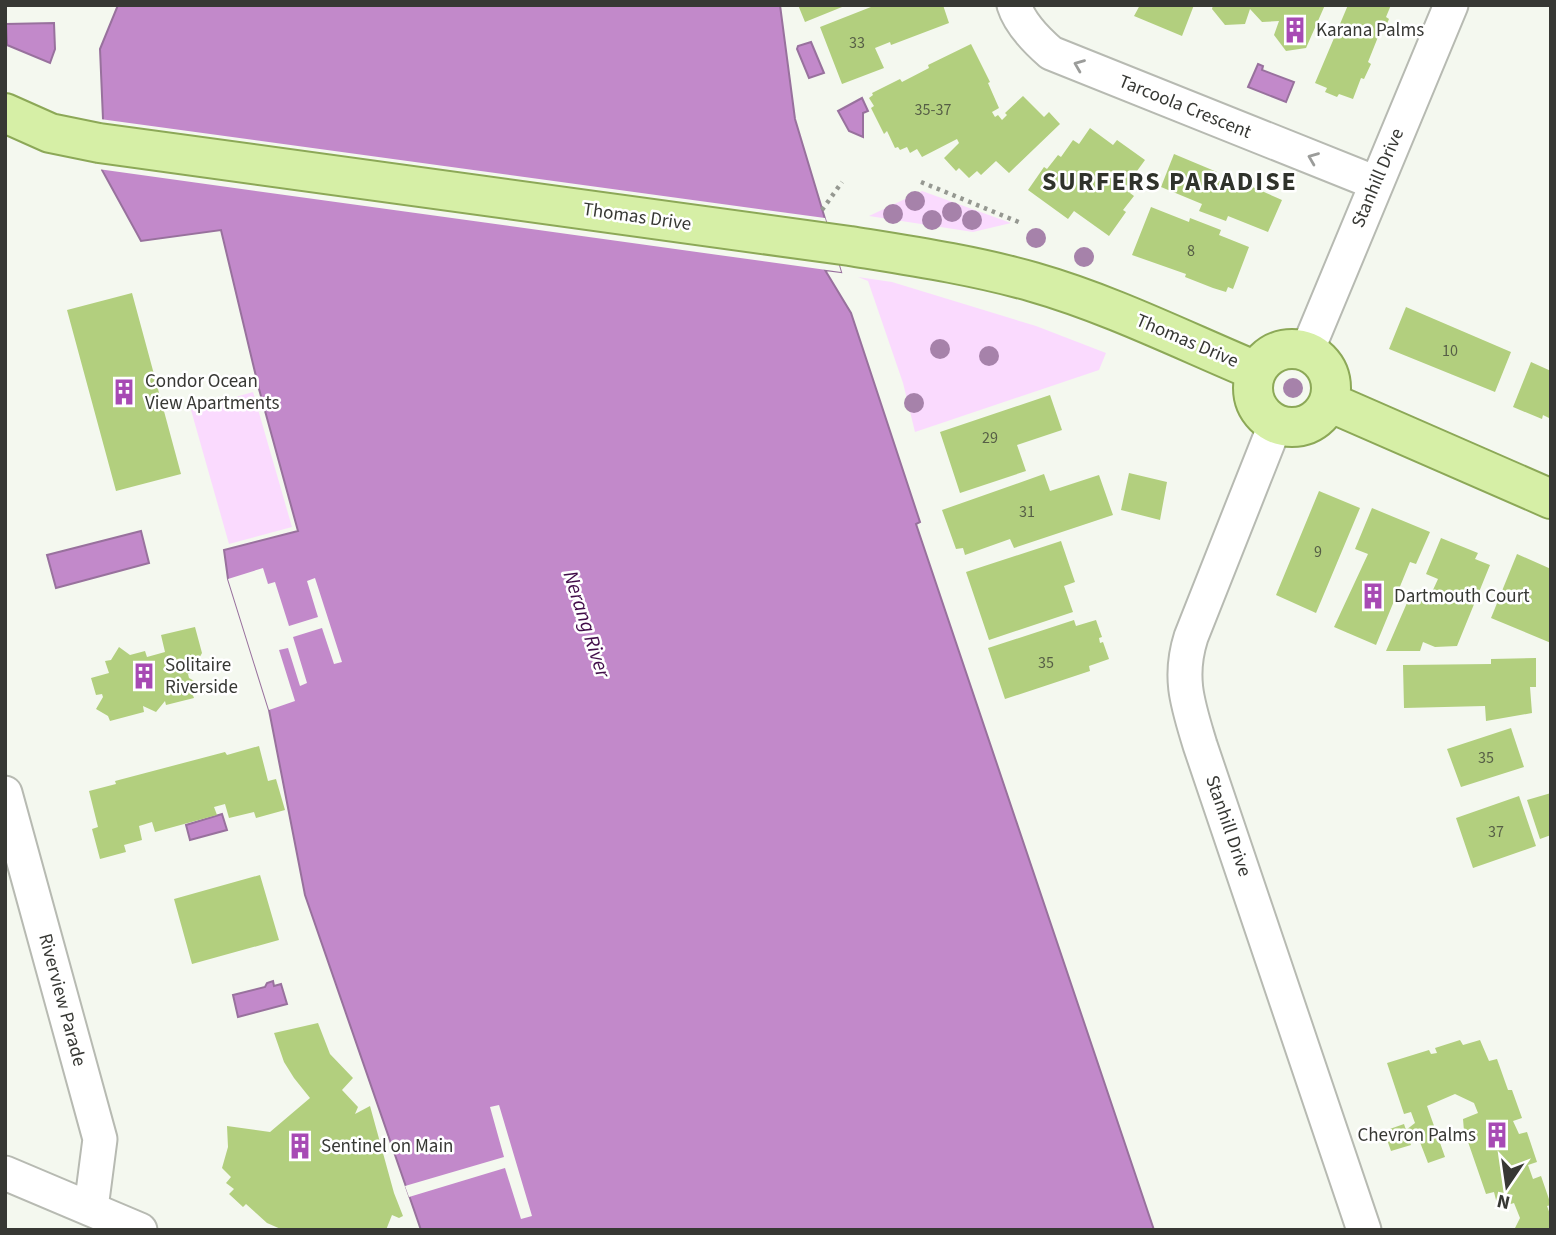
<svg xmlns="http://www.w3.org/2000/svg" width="1556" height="1235" font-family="'Source Sans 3',sans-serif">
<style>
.green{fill:#fadafe}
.water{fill:#c289ca;stroke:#98719d;stroke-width:2}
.pier{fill:#f4f8ef}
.building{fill:#b2cf7e}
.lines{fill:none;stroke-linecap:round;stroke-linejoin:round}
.minor-casing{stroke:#b7bab2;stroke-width:37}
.major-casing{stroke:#8ca857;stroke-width:42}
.path{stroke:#959891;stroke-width:4.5;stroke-dasharray:3.5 5;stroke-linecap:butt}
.minor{stroke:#fff;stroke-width:33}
.major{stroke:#d6efa6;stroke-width:38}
.tree{fill:#a682aa}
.oneway{stroke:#9b9c9a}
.labels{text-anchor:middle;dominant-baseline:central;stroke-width:5;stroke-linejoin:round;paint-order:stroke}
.number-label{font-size:16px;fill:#565e46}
.poi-label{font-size:19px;fill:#373834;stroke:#fff;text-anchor:start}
.street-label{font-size:19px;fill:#373834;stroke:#fff}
.water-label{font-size:21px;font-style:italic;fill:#410c49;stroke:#fff}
.district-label{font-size:26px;font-weight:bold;letter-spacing:2px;fill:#30332c;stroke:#fff}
</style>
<rect width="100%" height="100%" fill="#f4f8ef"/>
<path class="green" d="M922,191L1011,223L973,232L869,216Z
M858,277L892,282L1036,326L1106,353L1099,370L915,432L903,383L868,281Z
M253,392L292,527L229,544L191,410Z"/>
<path class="water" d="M118,5H780L795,119L841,272L825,270L851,313L920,522L916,524L1154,1230H421L305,895L269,710L228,579L224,550L298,531L259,389L221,230L141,241L102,170L99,143L103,119L100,49Z
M54,23L55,49L50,63L7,45L6,24Z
M811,42L824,73L809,78L797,49L798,46Z
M1258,64L1263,66L1262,70L1294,82L1286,102L1248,87Z
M862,98L868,111L863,113V137L849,131L838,111Z
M141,531L149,563L56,588L47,555Z
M222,814L227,830L190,840L186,825Z
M273,981L274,986L281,984L287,1004L238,1017L233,995L265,987L267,983Z"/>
<path class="pier" d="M100,119L825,218L841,272L98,169L96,144Z
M263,568L268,584L275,582L289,626L318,617L307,581L315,578L342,662L334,664L322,628L293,637L307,683L300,686L288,648L279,650L295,701L269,710L228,579Z
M499,1105L532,1216L521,1219L505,1168L409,1197L405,1186L504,1157L490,1107Z"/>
<path class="building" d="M798,5H847L805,22Z
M876,5H943L949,23L891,45L890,42L875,48L884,68L842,84L820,27Z
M1140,5H1194L1182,36L1134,16Z
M1213,5H1325L1306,48L1286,51L1274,35L1279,21L1262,22L1250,9L1245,24L1225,25L1212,9Z
M1348,5H1391L1386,17L1389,19L1383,33L1380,32L1368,62L1371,64L1364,79L1361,78L1353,99L1339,94L1337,97L1325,92L1327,88L1315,83Z
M971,44L990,82L988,83L999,108L992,112L995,117L998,115L1002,120L1007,115L1005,113L1023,96L1044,117L1049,112L1060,124L1009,173L996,161L981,175L977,171L969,178L959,168L956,171L944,158L959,143L957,139L922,157L917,149L910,153L907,147L900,150L898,147L895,148L887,131L884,134L871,108L874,106L869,98L873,95L872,93L900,79L902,82L929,68L928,65Z
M1090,128L1113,145L1117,140L1145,160L1137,171L1142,176L1130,193L1134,196L1123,210L1126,212L1109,236L1074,211L1068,219L1028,190L1044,167L1047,169L1058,155L1061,157L1073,140L1079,144Z
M1174,154L1217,172L1214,179L1237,188L1239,181L1282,200L1268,232L1228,216L1226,221L1199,211L1202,204L1161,187Z
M1151,207L1189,222L1190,218L1221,230L1219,235L1249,247L1233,289L1228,287L1226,292L1213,288L1185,277L1186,274L1132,255Z
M132,293L181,474L116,491L67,310Z
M1406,307L1511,352L1495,392L1389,349Z
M1531,362L1551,371V419L1543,415L1542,419L1513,407Z
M1050,395L1062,430L1017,445L1026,471L960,493L940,432Z
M1129,473L1167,482L1160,520L1121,510Z
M1044,474L1050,491L1099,475L1113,515L1014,548L1010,539L965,555L963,548L956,549L942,510Z
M1319,491L1360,508L1316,613L1276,595Z
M1372,508L1430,532L1416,564L1410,562L1376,645L1334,627L1368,554L1355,549Z
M1441,538L1478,553L1475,559L1490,565L1457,646L1435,647L1423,642L1420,651H1386L1410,596L1427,603L1438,579L1426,574Z
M1061,541L1075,582L1064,586L1073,612L989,640L966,572Z
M1517,554L1551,569V643L1491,618Z
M1074,620L1076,626L1096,620L1102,637L1099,638L1100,643L1103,642L1109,659L1089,666L1090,671L1005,699L988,648Z
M195,627L202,653L191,673L188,674L189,678L198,683L192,693L194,698L166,705L165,701L156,712L143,706L144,712L110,721L108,716L96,709L103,697L102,694L96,695L91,678L109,673L105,661L111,660L119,647L130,655L145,651L147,657L165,652L161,635Z
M1536,658V687H1530L1532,713L1486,721L1485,706L1404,708L1403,665L1491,664V659Z
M1511,728L1524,767L1461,787L1447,749Z
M259,746L268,781L276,779L285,810L256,818L254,812L229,818L225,804L214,807L217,815L155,832L152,822L139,826L142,840L124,845L126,852L100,859L92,829L98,827L89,791L116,784L115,781L225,752L227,755Z
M1551,793V835L1540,839L1527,800Z
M1519,796L1536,846L1473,868L1456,818Z
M260,875L279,940L192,964L174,899Z
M318,1023L330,1054L353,1078L342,1090L358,1107L355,1114L370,1106L394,1193L403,1216L399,1218L392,1215L386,1230H283L267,1223L246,1204L243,1207L229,1194L234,1189L226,1183L231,1177L222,1168L228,1147L227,1126L270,1132L310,1098L294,1078L284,1062L274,1033Z
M1460,1040L1463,1045L1480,1040L1489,1061L1497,1059L1508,1090H1512L1522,1118L1513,1121L1519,1134L1527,1132L1537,1162L1528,1165L1533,1179L1541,1176L1551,1205L1547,1206L1551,1217V1230H1514L1520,1218L1514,1203L1498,1208L1494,1192L1486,1194L1467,1139L1468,1135L1464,1131L1463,1119L1478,1113L1474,1103L1455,1094L1427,1106L1445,1157L1428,1163L1418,1137L1409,1140L1411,1145L1391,1151L1384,1131L1404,1124L1406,1130L1415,1123L1411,1112L1404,1114L1387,1063L1429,1050L1431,1054L1437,1053L1435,1048Z"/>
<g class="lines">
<g class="minor-casing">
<path id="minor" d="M1014,5C1020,24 1036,40 1051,53L1376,183
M1307,351L1451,5
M1275,425L1191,637C1178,678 1188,705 1200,745L1364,1230
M5,793L100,1139L91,1208
M5,1173L140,1230"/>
</g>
<g class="major-casing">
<path id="major" d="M5,113L50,133L99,143L850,246C912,256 973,265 1033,282C1110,304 1182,340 1256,371
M1253 388a39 39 0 1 1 78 0a39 39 0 1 1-78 0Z
M1329,402L1551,499"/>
</g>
<path class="path" d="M921,182L1021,223
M822,210L842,182"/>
<use href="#minor" class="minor"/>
<use href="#major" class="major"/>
</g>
<g class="tree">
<circle cx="915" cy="201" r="10"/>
<circle cx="952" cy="212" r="10"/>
<circle cx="893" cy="214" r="10"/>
<circle cx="932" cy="220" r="10"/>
<circle cx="972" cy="220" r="10"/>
<circle cx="1036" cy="238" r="10"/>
<circle cx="1084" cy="257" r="10"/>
<circle cx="940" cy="349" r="10"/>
<circle cx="989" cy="356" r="10"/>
<circle cx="1293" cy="388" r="10"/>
<circle cx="914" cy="403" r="10"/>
</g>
<defs><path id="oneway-chevron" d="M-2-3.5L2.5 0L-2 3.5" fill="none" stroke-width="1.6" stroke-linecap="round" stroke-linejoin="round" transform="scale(1.75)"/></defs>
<g class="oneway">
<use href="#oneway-chevron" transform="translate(1079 65) rotate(-158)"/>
<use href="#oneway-chevron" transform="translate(1313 158) rotate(-158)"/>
</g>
<defs>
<g id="building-bare" transform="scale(2.1)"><path d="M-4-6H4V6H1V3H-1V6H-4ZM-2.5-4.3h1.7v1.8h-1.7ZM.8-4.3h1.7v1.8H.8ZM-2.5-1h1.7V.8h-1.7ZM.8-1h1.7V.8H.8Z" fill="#a74ab4" stroke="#fff" stroke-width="2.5" paint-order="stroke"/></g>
</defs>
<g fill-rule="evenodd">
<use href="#building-bare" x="1295" y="30"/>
<use href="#building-bare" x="124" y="392"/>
<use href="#building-bare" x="1373" y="596"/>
<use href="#building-bare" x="144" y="676"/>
<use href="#building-bare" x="1497" y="1135"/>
<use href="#building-bare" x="300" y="1146"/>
</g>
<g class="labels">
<g class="number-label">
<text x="857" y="43">33</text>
<text x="933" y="110">35-37</text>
<text x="1191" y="251">8</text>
<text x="1450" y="351">10</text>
<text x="990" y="438">29</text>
<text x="1027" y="512">31</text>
<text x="1318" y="552">9</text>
<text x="1046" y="663">35</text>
<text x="1486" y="758">35</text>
<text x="1496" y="832">37</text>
</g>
<g class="poi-label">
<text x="1316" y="30">Karana Palms</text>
<text x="145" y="381">Condor Ocean<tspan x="145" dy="22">View Apartments</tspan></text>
<text x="1394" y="596">Dartmouth Court</text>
<text x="165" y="665">Solitaire<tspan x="165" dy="22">Riverside</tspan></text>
<text x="1476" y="1135" text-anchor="end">Chevron Palms</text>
<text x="321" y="1146">Sentinel on Main</text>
</g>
<g class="street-label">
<text transform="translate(1185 107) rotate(22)">Tarcoola Crescent</text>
<text transform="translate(1378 178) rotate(-67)">Stanhill Drive</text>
<text transform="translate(637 217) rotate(8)">Thomas Drive</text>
<text transform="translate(1187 341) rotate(23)">Thomas Drive</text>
<text transform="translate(1228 826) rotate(71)">Stanhill Drive</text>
<text transform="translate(62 1000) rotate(75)">Riverview Parade</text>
</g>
<g class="water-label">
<text transform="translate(587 624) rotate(72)">Nerang River</text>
</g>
<g class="district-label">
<text x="1170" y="181">SURFERS PARADISE</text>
</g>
</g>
<rect width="1556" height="1235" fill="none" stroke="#373834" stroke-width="14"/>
<g transform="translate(1507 1186) rotate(193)" stroke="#ffffff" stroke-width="5" paint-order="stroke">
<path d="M0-5L12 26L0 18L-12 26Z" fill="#373834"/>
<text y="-10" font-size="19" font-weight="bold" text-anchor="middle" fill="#373834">N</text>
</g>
</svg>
